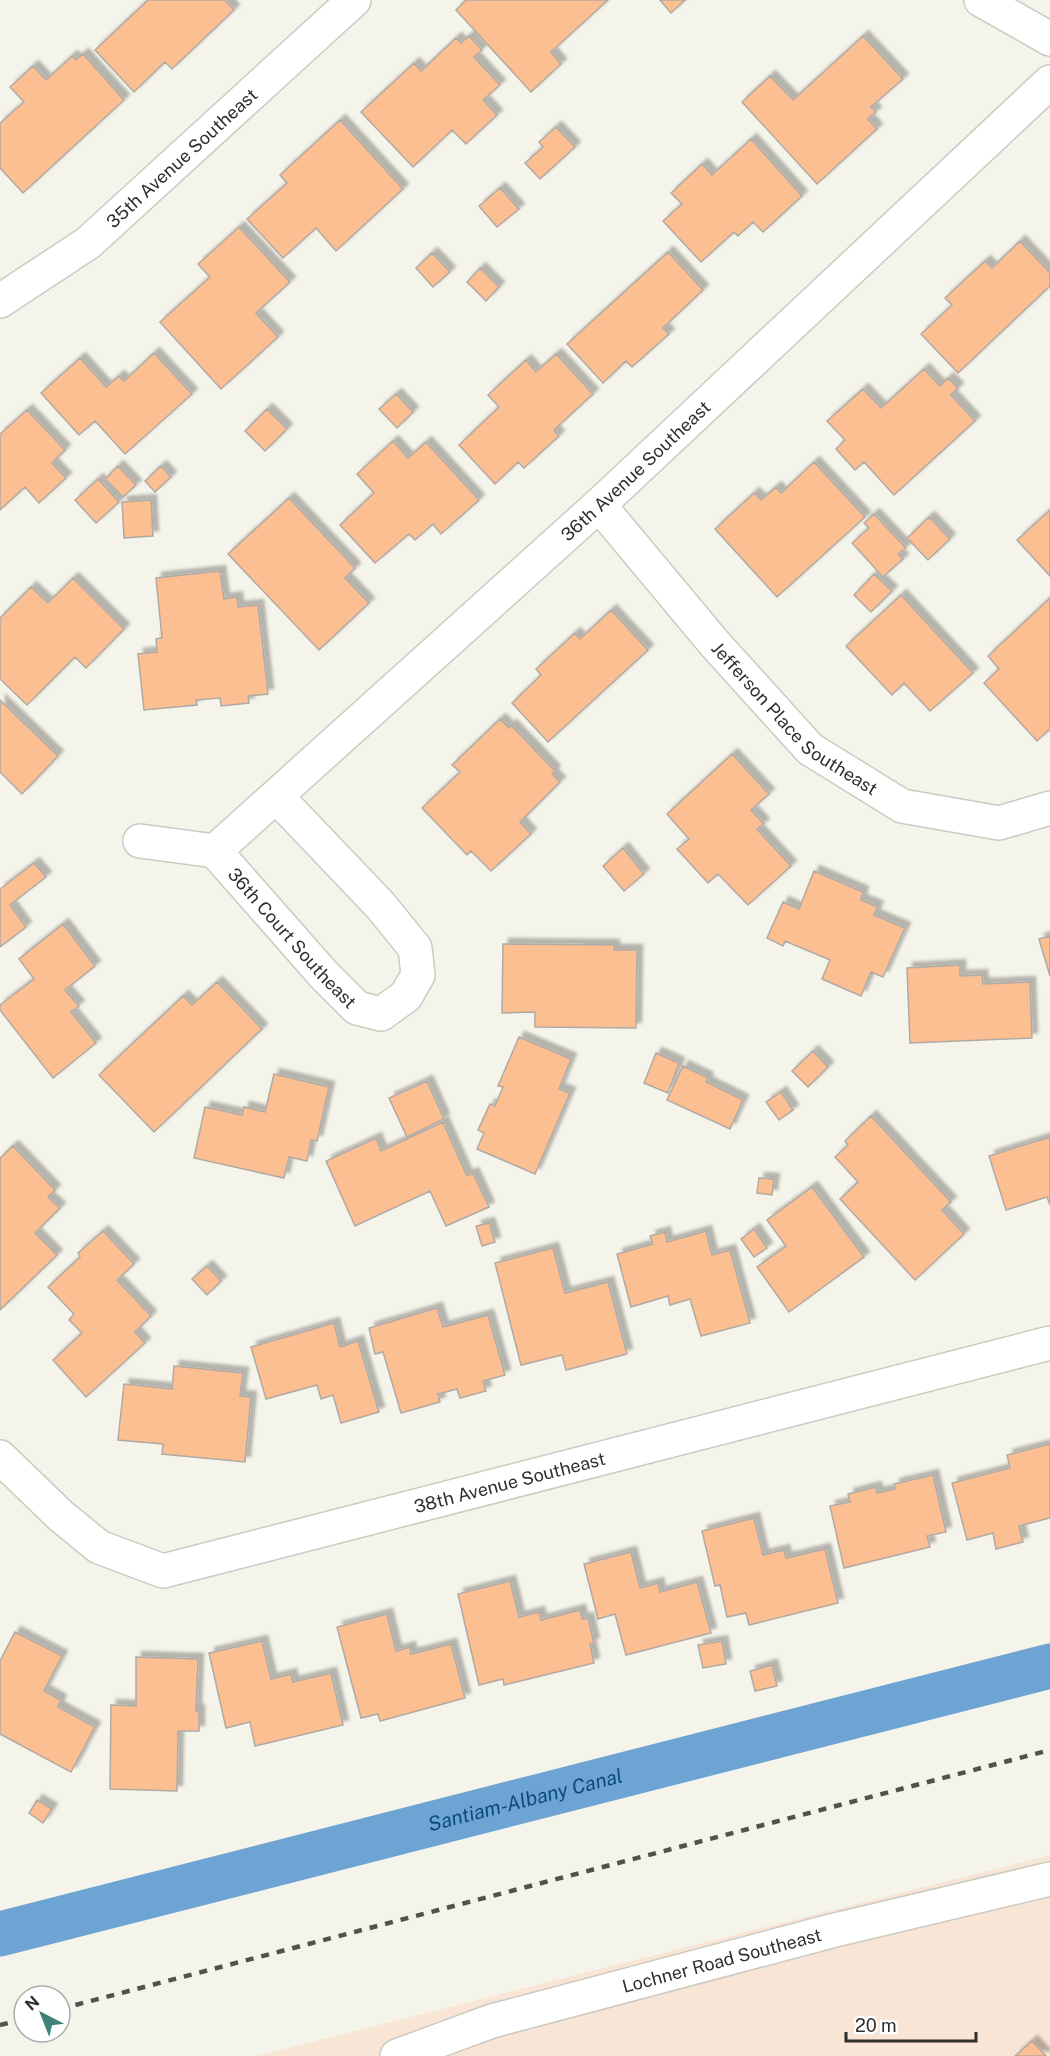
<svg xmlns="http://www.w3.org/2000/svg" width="1050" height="2056" font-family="'Public Sans',sans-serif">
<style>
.industrial{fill:#f9e5d6}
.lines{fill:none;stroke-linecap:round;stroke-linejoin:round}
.canal{stroke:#6da4d4;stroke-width:45}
.building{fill:#fcbf92;stroke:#b1a9a4;stroke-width:1.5;filter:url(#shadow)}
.minor-casing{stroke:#cccac1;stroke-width:36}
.minor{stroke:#fff;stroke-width:33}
.rail{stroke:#52514d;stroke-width:4.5;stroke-dasharray:8 8;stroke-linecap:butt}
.labels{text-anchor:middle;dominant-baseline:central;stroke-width:6;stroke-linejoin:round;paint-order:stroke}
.street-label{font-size:18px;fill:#302f2c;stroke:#fff}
.water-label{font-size:20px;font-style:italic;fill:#0a4b78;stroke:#fff}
</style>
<defs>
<filter id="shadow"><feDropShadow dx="5.5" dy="-5.5" stdDeviation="1.5" flood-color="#0004"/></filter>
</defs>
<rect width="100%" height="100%" fill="#f5f4ea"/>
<path class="industrial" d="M1050,1855V2056H256Z"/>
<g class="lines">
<path class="canal" id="s1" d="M0,1934L1050,1666"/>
</g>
<path class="building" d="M148,0H225L234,10L172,69L165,62L134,92L95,50Z
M466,0H608L551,52L561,64L531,92L456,10Z
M660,0H685L671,13Z
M469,36L482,50L474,57L500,85L483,100L497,115L466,144L452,130L413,167L361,112L414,63L421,71L456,38L461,43Z
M863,36L903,79L871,107L876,112L868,119L877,129L817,184L742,102L770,76L793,100Z
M83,54L124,100L23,193L0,168V123L24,102L10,87L33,66L46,80L72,56L76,60Z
M340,120L403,189L336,251L316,228L283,258L247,219L287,183L280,175Z
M556,127L575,147L540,179L525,163L543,147L539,142Z
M751,139L802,196L763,232L753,222L738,236L734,232L701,262L663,221L682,204L671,193L702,164L712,175Z
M500,188L519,209L497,227L479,206Z
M239,227L290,282L256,313L278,337L221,389L160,322L210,277L198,264Z
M1020,241L1050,273V286L958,373L921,334L952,305L945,298L985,261L992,268Z
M668,252L703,290L663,328L669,334L632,367L626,361L603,383L567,344Z
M432,253L450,272L433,287L416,268Z
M480,268L499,287L486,301L467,282Z
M154,353L192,394L125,454L95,421L79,435L41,393L80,358L106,387L119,376L124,381Z
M556,354L593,394L554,430L559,436L524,468L518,462L495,484L459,445L499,407L488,395L526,360L536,372Z
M924,369L940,386L948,378L958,388L951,395L975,421L894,495L864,462L855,470L836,449L845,440L827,421L863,389L881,408Z
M396,394L413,412L397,428L379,409Z
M267,409L287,429L265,451L245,431Z
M27,410L65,450L52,463L66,478L39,503L25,487L0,510V434Z
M393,441L408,458L426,442L479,500L441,534L433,524L415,540L409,534L375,563L340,525L374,493L357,474Z
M814,462L865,517L777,597L715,529L754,493L761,500L776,487L781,493Z
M118,466L136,485L123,497L105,479Z
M161,466L171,477L155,492L145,481Z
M98,479L119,502L96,523L75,500Z
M289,498L355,568L345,578L369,603L319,650L228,554Z
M151,500L153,536L124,538L122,502Z
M1050,510V576L1017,540Z
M874,514L906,548L898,554L903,559L883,577L852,543L869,528L864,523Z
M929,517L950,539L928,560L907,538Z
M220,571L224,599L237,597L238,607L258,605L268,694L248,696L249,703L221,706L220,698L196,700L197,705L144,710L138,654L157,652L156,639L162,638L156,578Z
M874,574L892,591L871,612L854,595Z
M73,578L124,629L86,668L75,657L27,705L0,679V618L31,587L48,603Z
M901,595L973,673L930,711L904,683L892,695L846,646Z
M1050,598V729L1037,741L984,683L999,669L988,656Z
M611,610L648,650L548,742L512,703L541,675L536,669L575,633L580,639Z
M0,700L58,756L22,794L0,772Z
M500,719L509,728L511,725L555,771L552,774L560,782L520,822L531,834L491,871L471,851L467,855L422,808L460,772L452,765Z
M732,754L769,794L751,810L764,824L757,829L791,866L748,905L718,874L708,883L677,849L689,839L667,814Z
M623,848L644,874L624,891L603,866Z
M34,863L46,877L10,905L26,927L0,947V889Z
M814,871L863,892L861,900L878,907L874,915L905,928L883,977L871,972L861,996L822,979L830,960L785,941L783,946L767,938L783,902L799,909Z
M63,924L95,966L65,990L79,1006L71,1012L96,1043L53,1078L0,1010V1005L34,979L19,959Z
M1050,936V976L1039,939Z
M503,944L614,945V950H637L636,1028L535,1027V1012L502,1013Z
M960,965V976L982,975L983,984L1030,982L1032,1038L910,1043L907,968Z
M217,982L262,1029L154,1132L99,1075L183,996L192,1005Z
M519,1037L571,1059L559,1089L570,1093L535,1174L477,1149L484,1133L478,1130L490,1104L495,1106L503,1087L498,1086Z
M813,1051L828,1067L808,1087L792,1071Z
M656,1053L679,1063L668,1093L644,1083Z
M683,1066L708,1078L706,1082L743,1100L730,1129L667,1100Z
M274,1074L329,1087L317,1141L311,1140L307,1161L289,1157L284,1178L194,1158L205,1107L242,1115L244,1107L265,1112Z
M427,1081L444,1119L407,1137L389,1098Z
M781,1092L793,1110L779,1120L766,1102Z
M871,1116L951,1202L942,1210L964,1234L915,1280L840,1199L858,1182L835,1157L848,1145L845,1141Z
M443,1122L467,1176L473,1173L489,1207L446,1226L430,1191L355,1226L326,1161L376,1138L381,1151Z
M1050,1137V1205L1047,1197L1006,1210L989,1156Z
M13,1146L55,1190L48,1197L60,1208L35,1233L57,1255L0,1310V1158Z
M759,1178L774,1179L772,1195L757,1193Z
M812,1187L864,1257L789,1312L757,1267L786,1246L767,1220Z
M489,1223L495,1242L482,1246L476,1226Z
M754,1229L767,1248L754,1257L741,1239Z
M103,1231L134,1264L117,1280L151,1316L135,1332L145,1343L86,1397L53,1360L82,1333L69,1320L74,1314L48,1287L80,1257L78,1253Z
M706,1231L712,1255L730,1250L750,1323L701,1336L690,1299L670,1305L668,1296L631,1307L617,1254L653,1244L650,1236L665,1232L667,1242Z
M553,1248L565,1293L608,1282L627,1354L566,1370L562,1355L521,1365L495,1263Z
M207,1266L221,1281L207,1295L192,1279Z
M437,1308L443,1327L488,1315L505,1375L483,1381L486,1391L460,1398L457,1389L438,1394L440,1402L401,1413L383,1352L375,1354L369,1328Z
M334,1323L340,1347L358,1341L379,1412L341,1423L333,1395L321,1399L317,1385L266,1399L251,1347Z
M174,1366L243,1373L240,1396L251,1397L245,1462L162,1454L163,1444L118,1440L124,1384L172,1389Z
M1050,1444V1518L1019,1526L1023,1542L996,1549L993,1533L967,1540L952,1483L1010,1468L1007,1455Z
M933,1475L946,1532L927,1536L930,1547L844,1568L830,1506L850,1502L848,1494L876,1487L877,1493L895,1489L894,1484Z
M754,1518L763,1555L784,1550L786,1558L825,1549L838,1603L749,1625L746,1613L727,1617L720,1585L715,1586L702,1531Z
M631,1552L640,1588L658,1583L660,1592L697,1582L711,1633L626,1655L615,1614L598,1619L584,1564Z
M510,1581L519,1617L539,1612L541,1620L580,1610L582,1619L588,1618L594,1643L590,1644L594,1663L504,1685L503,1679L479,1685L458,1594Z
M387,1614L396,1651L410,1647L411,1654L451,1644L465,1698L380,1721L378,1714L361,1718L337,1627Z
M15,1632L62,1656L44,1691L61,1700L58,1707L95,1727L71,1772L0,1734V1661Z
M262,1641L271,1679L291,1674L293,1682L331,1673L343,1725L255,1746L250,1722L226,1728L209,1653Z
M722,1641L726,1664L703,1668L698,1645Z
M136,1657L198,1659L196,1711L199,1710V1731H178L177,1791L110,1789L111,1705L136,1706Z
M772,1665L777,1686L755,1691L750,1671Z
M37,1800L52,1809L43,1823L29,1813Z
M1032,2041L1046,2056H1015Z"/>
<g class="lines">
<g class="minor-casing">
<g id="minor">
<path d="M981,0L1050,39"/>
<path id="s2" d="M0,301L88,243L354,0"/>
<path id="s3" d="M599,505L715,644L810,749L902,806L999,823L1050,808"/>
<path id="s4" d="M140,841L215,851L324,975L357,1008L381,1014L406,996L418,975L415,948L380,905L277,797"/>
<path id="s5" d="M215,851L599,505L1050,82"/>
<path id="s6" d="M0,1457L61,1516L99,1547L163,1571L1050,1343"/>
<path id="s7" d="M397,2056L492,2021L831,1931L1050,1879"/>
</g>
</g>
<use href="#minor" class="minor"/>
<path class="rail" d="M60,2009L1050,1750
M0,2025L24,2019"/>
</g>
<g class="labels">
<g class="street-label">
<text stroke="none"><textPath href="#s2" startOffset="232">35th Avenue Southeast</textPath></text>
<text stroke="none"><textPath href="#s5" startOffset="567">36th Avenue Southeast</textPath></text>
<text stroke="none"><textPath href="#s3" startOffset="291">Jefferson Place Southeast</textPath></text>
<text stroke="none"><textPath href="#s4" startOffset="192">36th Court Southeast</textPath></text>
<text stroke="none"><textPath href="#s6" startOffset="560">38th Avenue Southeast</textPath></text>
<text stroke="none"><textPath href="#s7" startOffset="339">Lochner Road Southeast</textPath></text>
</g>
<g class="water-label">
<text stroke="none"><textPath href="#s1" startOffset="542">Santiam-Albany Canal</textPath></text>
</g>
</g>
<g transform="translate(42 2014) rotate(318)"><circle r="28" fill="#ffffff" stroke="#acacab" stroke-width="1.5"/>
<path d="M0-4.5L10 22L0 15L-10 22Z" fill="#3f8376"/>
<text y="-9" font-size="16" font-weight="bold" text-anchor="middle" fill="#302f2c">N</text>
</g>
<path d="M846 2032v9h130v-9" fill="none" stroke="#302f2c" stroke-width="3"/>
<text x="855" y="2032" font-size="18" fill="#302f2c" stroke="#ffffff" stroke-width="4.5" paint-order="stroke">20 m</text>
</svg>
